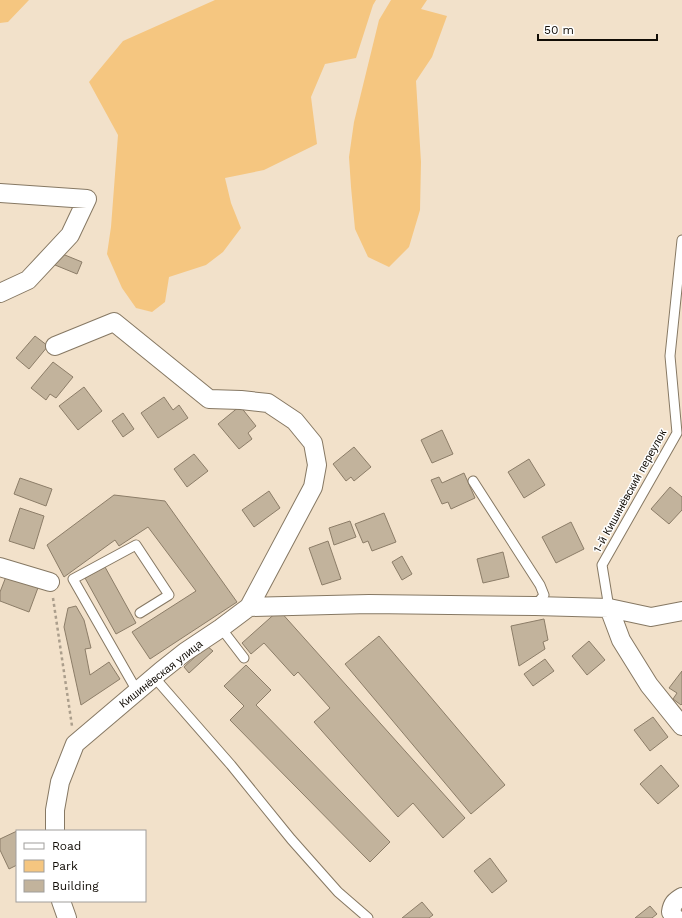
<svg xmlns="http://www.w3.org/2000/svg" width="682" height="918" font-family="'Work Sans',sans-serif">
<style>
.green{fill:#f5c680}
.building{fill:#c2b39c;stroke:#8c7d68}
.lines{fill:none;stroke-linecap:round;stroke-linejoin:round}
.service-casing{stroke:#867863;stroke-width:11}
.minor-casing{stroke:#867863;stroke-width:20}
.path{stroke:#ab9e8c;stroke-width:2.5;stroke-dasharray:3 3;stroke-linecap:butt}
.service{stroke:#fff;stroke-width:9}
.minor{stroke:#fff;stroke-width:18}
.labels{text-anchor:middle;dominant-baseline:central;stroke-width:3;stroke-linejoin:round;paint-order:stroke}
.street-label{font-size:11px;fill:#110c05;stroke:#fff}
</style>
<rect width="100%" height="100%" fill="#f2e1ca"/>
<path class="green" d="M0,0H29L8,22L0,23Z
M215,0H376L373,5L356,58L325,64L311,97L317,144L264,170L225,178L231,203L241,228L223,252L206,265L169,277L165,302L152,312L136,308L122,288L107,254L111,227L118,135L89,82L123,41Z
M391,0H427L421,9L447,16L432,57L416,81L421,162L420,210L409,247L389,267L368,257L355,229L351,187L349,157L354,122L379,20Z"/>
<path class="building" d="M60,253L82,262L77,274L55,265Z
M35,336L48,346L29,369L16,358Z
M53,362L73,377L56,398L50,394L46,400L31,388Z
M84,387L102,411L78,430L59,406Z
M164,397L173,410L179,405L188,418L158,438L141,413Z
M240,406L256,426L248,433L252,439L239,449L218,424Z
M123,413L134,429L123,437L112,421Z
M442,430L453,454L432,463L421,440Z
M354,447L371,467L354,481L351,477L346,481L333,464Z
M194,454L208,471L187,487L174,469Z
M529,459L545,485L524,498L508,472Z
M464,473L475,498L451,509L448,502L442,504L431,480L439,477L442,483Z
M20,478L52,489L46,506L14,494Z
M670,487L682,497V510L669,524L651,509Z
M269,491L280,508L254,527L242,510Z
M114,495L165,501L237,602L150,659L132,632L196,591L148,527L119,546L115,540L64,577L47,545Z
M20,508L44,516L34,549L9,541Z
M384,513L396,542L372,551L368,541L363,543L355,524Z
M350,521L356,537L334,545L329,528Z
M571,522L584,549L556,563L542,537Z
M328,541L341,579L322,585L309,548Z
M503,552L509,577L483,583L477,559Z
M402,556L412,574L402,580L392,562Z
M105,567L136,623L116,634L85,578Z
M7,574L39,585L29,612L0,601V592Z
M76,606L84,620L91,648L85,649L90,675L109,662L120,679L81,705L64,627L68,608Z
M279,610L465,818L443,838L413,803L398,817L314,722L330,708L298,672L294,676L264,643L251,654L242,643Z
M544,619L548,640L543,642L545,649L519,666L511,626Z
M379,636L505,785L471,814L345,664Z
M589,641L605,660L587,675L572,656Z
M207,646L213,651L189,673L184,667Z
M545,659L554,671L533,686L524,674Z
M246,665L271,690L256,705L390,842L370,862L230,720L244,706L224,686Z
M682,671V704L681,705L673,699L677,693L669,688Z
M653,717L668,737L650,751L634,730Z
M661,765L679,786L658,804L640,784Z
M17,831V865L9,869L0,850V839Z
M490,858L507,881L492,893L474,871Z
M422,902L433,915L429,918H402Z
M650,906L657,914L652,918H635Z"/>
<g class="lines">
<g class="service-casing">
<path id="service" d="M473,481L540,585L544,595L535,606
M609,608L602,565L677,433L670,356L682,240
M221,628L244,658
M154,677L231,765L291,839L338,892L368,918
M137,691L73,579L136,545L169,595L140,613"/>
</g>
<g class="minor-casing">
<path id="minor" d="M0,193L87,199L70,235L28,280L0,293
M55,346L114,322L209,399L241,400L268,403L295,421L313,443L317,465L313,487L249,607L221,628L185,652L161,671L75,744L60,782L55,810V831
M0,567L50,582
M249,607L369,604L535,606L609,608L651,617L682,611
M609,608L621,640L649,685L682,726
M61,901L67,918
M675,918L671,912C672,904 675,901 682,897"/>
</g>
<path class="path" d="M53,598L72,726"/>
<use href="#service" class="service"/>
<use href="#minor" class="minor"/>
</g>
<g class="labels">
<g class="street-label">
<text transform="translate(630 491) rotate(-61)">1-й Кишинёвский переулок</text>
<text transform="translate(161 674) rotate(-38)">Кишинёвская улица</text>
</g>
</g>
<rect x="16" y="830" width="130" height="72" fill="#ffffff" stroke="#a09e9b"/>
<rect x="24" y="843" width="20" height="6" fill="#ffffff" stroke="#a09e9b"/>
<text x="52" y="850" font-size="12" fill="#110c05">Road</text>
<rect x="24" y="860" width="20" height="12" fill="#f5c680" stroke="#a09e9b"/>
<text x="52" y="870" font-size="12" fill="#110c05">Park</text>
<rect x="24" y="880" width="20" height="12" fill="#c2b39c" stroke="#a09e9b"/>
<text x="52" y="890" font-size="12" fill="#110c05">Building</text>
<path d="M538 34v6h119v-6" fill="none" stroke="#110c05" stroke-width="2"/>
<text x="544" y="34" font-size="12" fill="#110c05" stroke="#ffffff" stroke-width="3" paint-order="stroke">50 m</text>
</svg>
